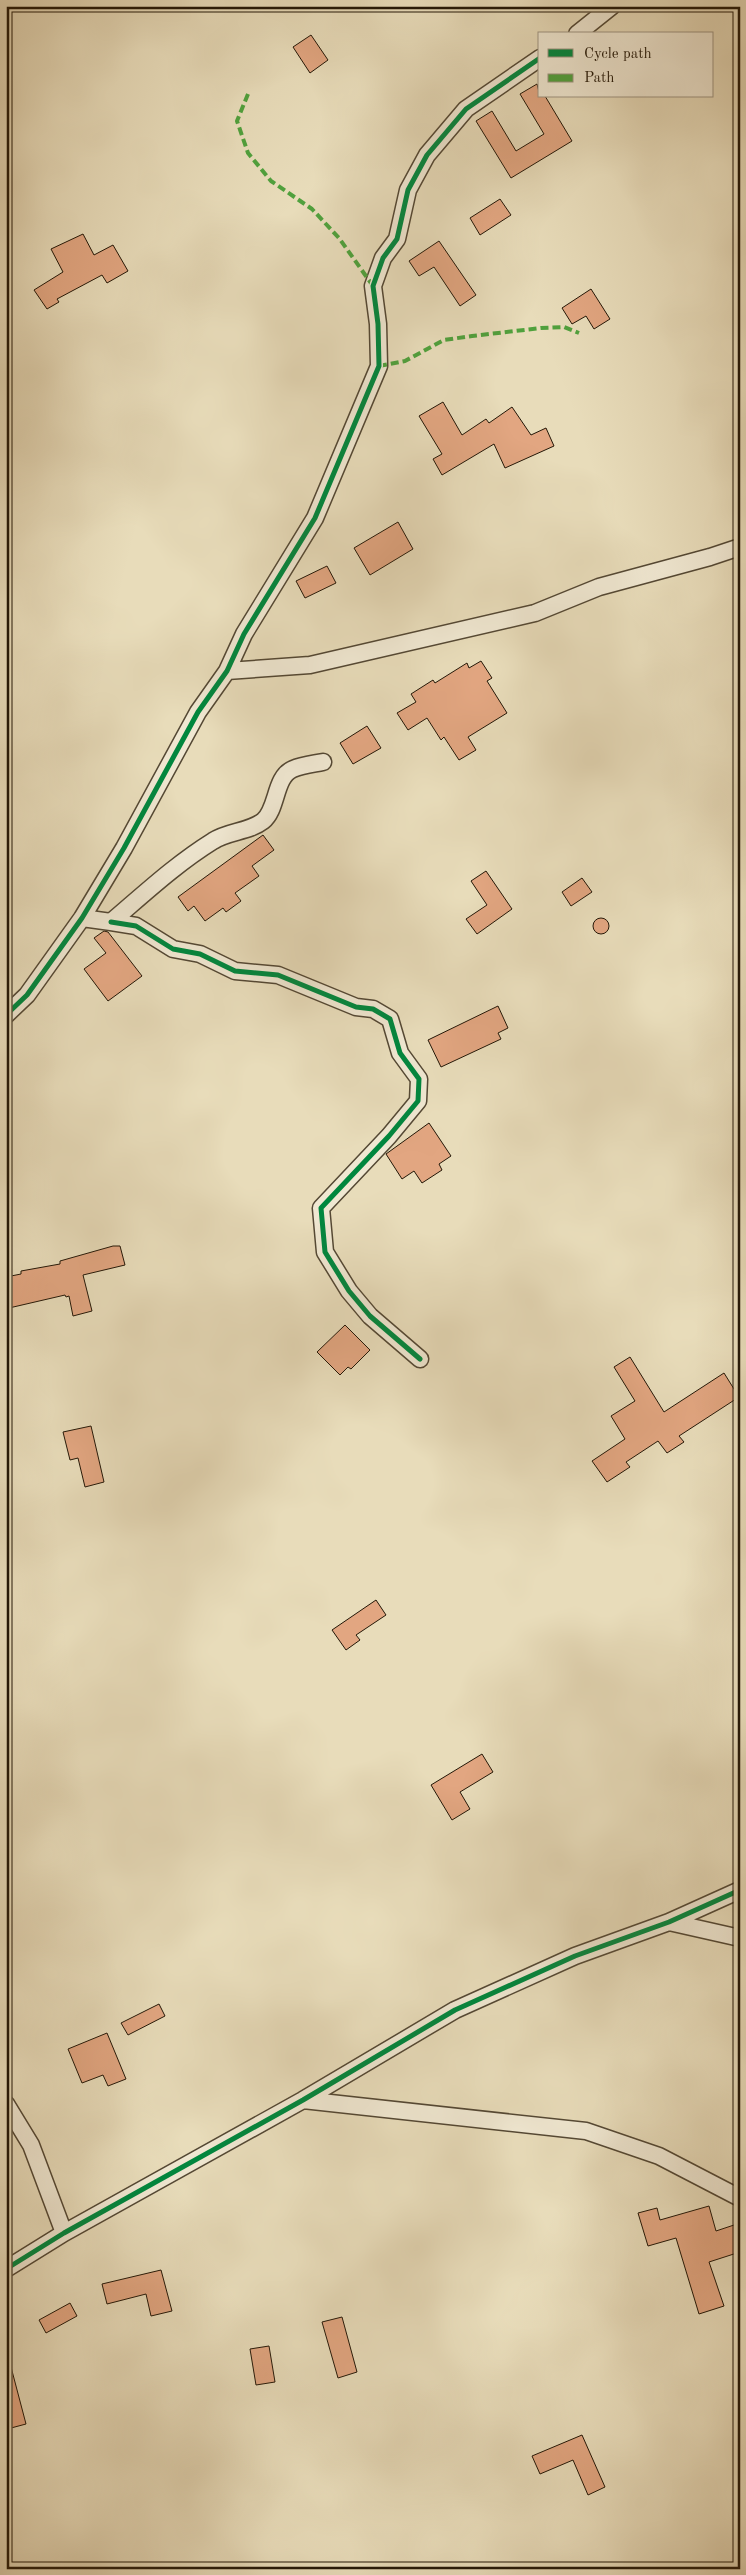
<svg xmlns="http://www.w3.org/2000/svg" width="746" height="2575" font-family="'Old Standard TT',serif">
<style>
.building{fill:#e2a681;stroke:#231707}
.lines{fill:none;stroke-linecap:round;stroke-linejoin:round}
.minor-casing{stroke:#544834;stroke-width:19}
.minor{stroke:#f0e8d2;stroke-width:16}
.quiet{stroke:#50a13d;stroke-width:4;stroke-dasharray:8 4;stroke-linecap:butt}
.cycleway-casing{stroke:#f0e8d2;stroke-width:8}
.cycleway{stroke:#00873e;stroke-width:5}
</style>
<rect width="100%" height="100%" fill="#e8dcba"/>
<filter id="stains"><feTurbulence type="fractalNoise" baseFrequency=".004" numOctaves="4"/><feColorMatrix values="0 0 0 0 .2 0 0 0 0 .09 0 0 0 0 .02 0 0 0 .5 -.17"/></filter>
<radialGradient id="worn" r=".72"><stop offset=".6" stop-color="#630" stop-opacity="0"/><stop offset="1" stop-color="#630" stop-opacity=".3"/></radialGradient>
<path class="building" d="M311,35L328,60L310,73L293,47Z
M537,84L540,96H545L572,141L511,178L476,121L492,111L516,151L544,134L520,94Z
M500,199L511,215L480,235L470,218Z
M83,234L94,255L113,245L128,271L107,283L102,275L57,299L59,302L47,309L34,290L63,272L51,249Z
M439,241L476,295L460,306L434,267L419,276L409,261Z
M591,289L610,319L594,329L586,316L572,324L562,308Z
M443,402L462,435L486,419L489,423L512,407L531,435L546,428L554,446L505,468L494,444L442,475L433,459L442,454L419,416Z
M398,522L413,549L370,575L354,548Z
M327,566L336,583L305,598L296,581Z
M481,661L492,678L487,681L507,713L468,737L476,750L459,760L444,737L441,740L427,718L408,730L397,713L416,702L411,694L433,680L435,683L467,663L469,668Z
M367,726L381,748L353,764L340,743Z
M263,835L274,850L252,866L259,876L235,893L241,901L226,912L223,908L205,921L194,906L188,911L178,897Z
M486,871L512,909L477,934L466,919L487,905L471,881Z
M582,878L592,892L571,906L562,892Z
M593 926a8 8 0 1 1 16 0a8 8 0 1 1-16 0Z
M104,931L108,932L142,976L108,1001L84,969L106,953L94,938Z
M498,1006L508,1028L498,1033L501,1039L441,1067L428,1040Z
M429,1123L451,1156L439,1164L442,1170L422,1183L414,1171L402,1179L386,1154Z
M113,1246H120L125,1265L83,1275L92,1311L73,1316L69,1296L66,1297L65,1295L9,1308L6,1277L21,1274V1271L60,1264V1261Z
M345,1325L370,1350L351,1369L348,1367L340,1375L317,1352Z
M630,1357L664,1412L724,1373L739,1397L679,1436L684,1442L667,1453L658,1441L626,1462L630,1467L607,1482L592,1461L625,1439L611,1416L635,1401L614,1367Z
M91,1426L104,1482L85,1487L78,1458L70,1460L63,1432Z
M376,1600L386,1615L356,1635L360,1640L346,1650L332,1630Z
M482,1754L493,1772L460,1792L470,1809L452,1820L431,1785Z
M159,2004L165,2016L128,2035L121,2023Z
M107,2033L126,2079L108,2086L103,2075L82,2083L68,2049Z
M709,2206L716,2231L740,2223V2252L709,2262L724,2306L699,2314L676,2238L648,2246L638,2213L657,2208L660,2220Z
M161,2270L172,2311L151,2316L146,2294L107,2304L102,2284Z
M70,2303L77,2316L46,2333L39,2320Z
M342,2317L357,2372L338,2378L322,2322Z
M269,2346L275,2382L256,2385L250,2349Z
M6,2367H11L26,2424L11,2428L6,2411Z
M582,2435L605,2487L588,2495L573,2460L540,2474L532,2456Z"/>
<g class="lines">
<g class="minor-casing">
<path id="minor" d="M577,34L612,6
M227,671L310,665L535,613L599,587L710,557L740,547
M82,918L111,922C145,893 176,864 213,841C228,831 249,832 263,821C278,809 274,777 293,769C302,765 313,764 323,762
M111,922L136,926L173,949L200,954L235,971L278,975L356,1007L373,1009L390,1019L400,1053L419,1079L418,1101L389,1136L321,1208L325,1252L349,1291L370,1316L420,1359
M6,1015L27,995L82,918L124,848L198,712L227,671L244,634L315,518L379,366L378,324L373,286L383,258L397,239L408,190L427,155L466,109L540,58
M669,1922L740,1938
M303,2100L586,2131L659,2156L740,2198
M6,2104L31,2145L64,2233
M6,2269L64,2233L303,2100L455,2010L575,1956L669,1922L740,1890"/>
</g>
<use href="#minor" class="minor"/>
<path class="quiet" d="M248,94L237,121L248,153L271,181L312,209L339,238L373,286
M379,366L405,361L444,340L472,336L541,328L564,327L579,333"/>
<g class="cycleway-casing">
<path id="cycleway" d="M111,922L136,926L173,949L200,954L235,971L278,975L356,1007L373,1009L390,1019L400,1053L419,1079L418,1101L389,1136L321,1208L325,1252L349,1291L370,1316L420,1359
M6,1015L27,995L82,918L124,848L198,712L227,671L244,634L315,518L379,366L378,324L373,286L383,258L397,239L408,190L427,155L466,109L540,58
M6,2269L64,2233L303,2100L455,2010L575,1956L669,1922L740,1890"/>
</g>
<use href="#cycleway" class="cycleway"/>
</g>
<rect width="746" height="2575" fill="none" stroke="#e8dcba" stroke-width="25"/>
<rect x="8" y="8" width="731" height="2560" fill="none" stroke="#231707" stroke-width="2.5"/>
<rect x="12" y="12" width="721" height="2550" fill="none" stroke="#231707"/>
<rect x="538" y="32" width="175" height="65" fill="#f0e8d2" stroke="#9e9481"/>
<rect x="548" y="49" width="25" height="8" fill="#00873e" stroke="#9e9481"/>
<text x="584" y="58" font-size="15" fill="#231707">Cycle path</text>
<rect x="548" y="74" width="25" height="8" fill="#50a13d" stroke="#9e9481"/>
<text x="584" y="82" font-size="15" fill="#231707">Path</text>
<rect width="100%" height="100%" filter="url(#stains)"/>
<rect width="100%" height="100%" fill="url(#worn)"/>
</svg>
